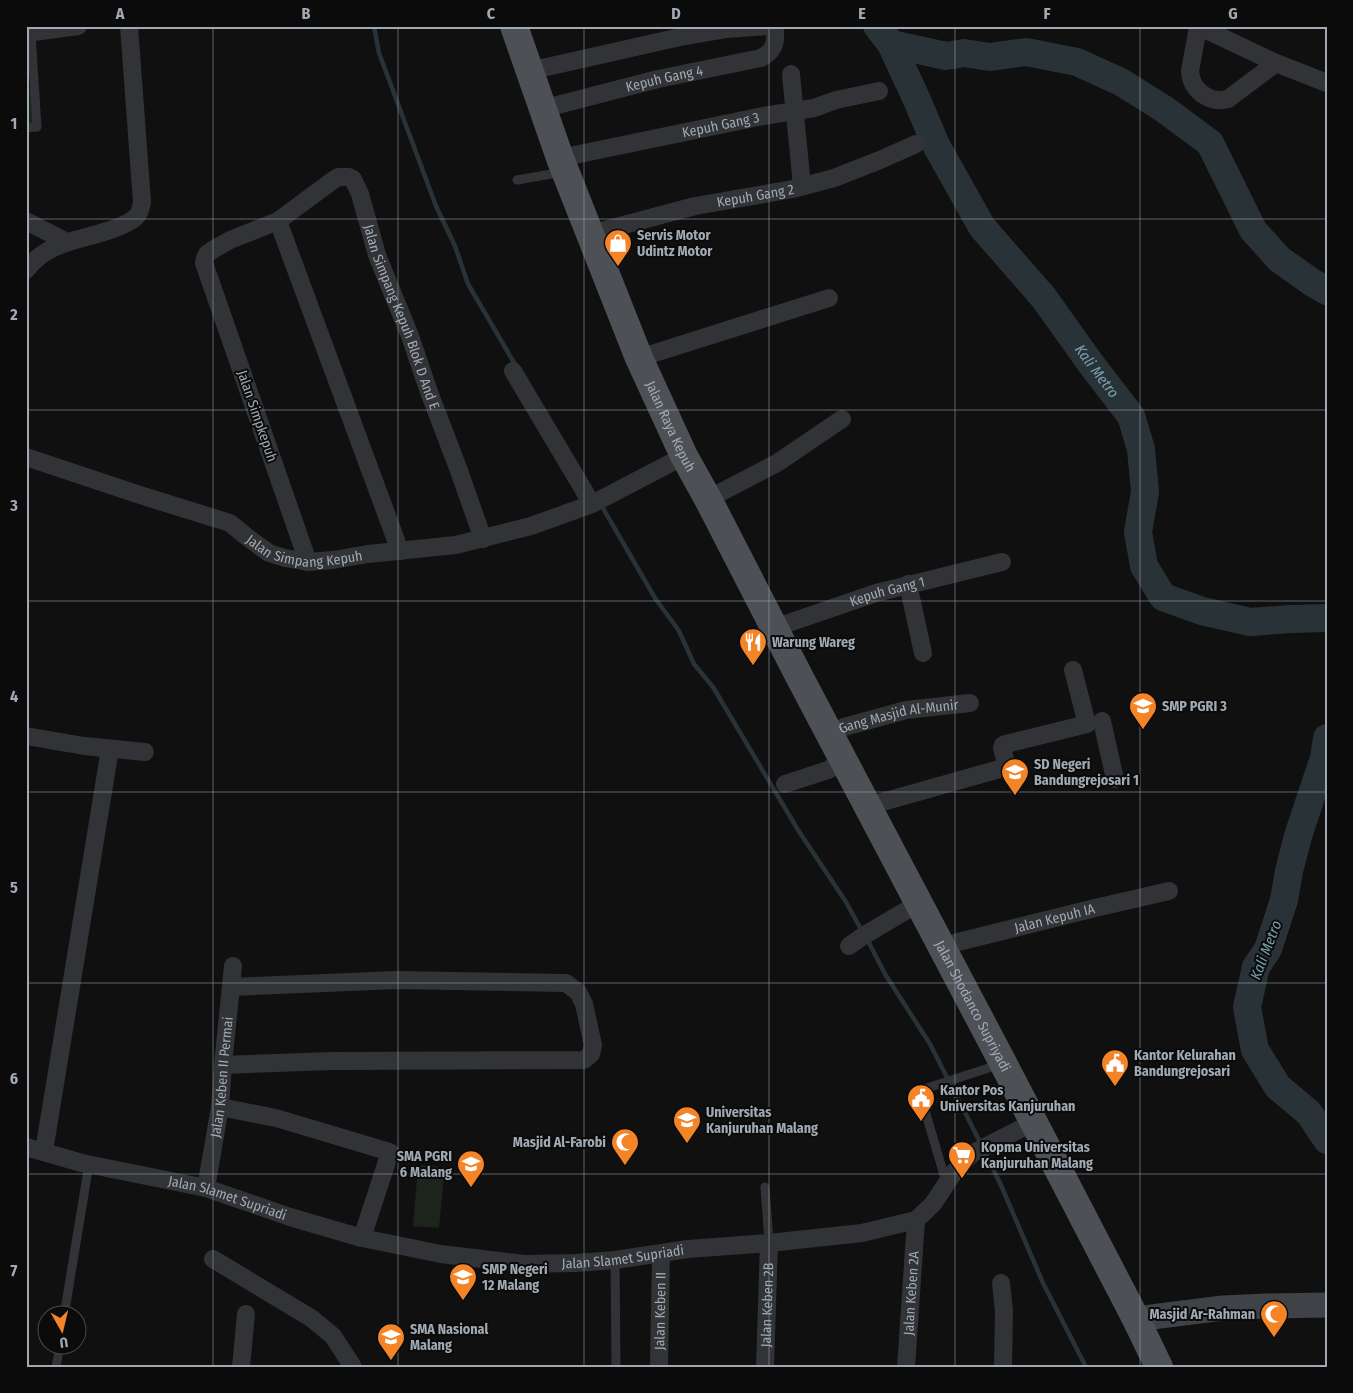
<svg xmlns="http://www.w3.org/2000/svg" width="1353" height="1393" font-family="'Fira Sans Condensed',sans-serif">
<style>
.green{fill:#1d241c}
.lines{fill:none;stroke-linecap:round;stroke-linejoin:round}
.stream{stroke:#293337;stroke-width:4.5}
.river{stroke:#293337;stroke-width:28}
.lane{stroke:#313336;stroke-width:9}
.street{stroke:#313336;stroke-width:18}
.secondary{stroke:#3f4246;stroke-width:25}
.primary{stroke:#4d5156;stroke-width:28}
.grid{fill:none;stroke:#a1aab3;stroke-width:1;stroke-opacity:0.55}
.labels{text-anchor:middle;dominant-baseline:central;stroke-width:4;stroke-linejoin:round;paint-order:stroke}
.street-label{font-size:14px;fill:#a1aab3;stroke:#0b0b0c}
.poi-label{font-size:14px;font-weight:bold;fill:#a1aab3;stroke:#0b0b0c;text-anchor:start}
.water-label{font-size:15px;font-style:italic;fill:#77a0af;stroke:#0b0b0c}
.neatline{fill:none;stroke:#a1aab3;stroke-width:2}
.grid-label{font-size:16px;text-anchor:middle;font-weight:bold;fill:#a1aab3}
</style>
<rect width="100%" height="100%" fill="#101011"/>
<path class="green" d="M31,88L33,125H26V89Z
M418,1165L445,1167L439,1228L413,1226Z"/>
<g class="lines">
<path class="stream" d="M374,26L379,53L436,206L455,246L468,284L516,366
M600,503L655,598L679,631L694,664L713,687L798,830L846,902L863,933
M867,939L885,974L930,1044L981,1144
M984,1151L1000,1183L1043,1283L1086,1367"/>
<g class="river">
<path id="s1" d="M877,26L891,44L917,100L936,145L982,227L1044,298L1091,364L1131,416L1141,449L1145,492L1138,532L1144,566L1163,597L1202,611L1250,622L1291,619L1327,618"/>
<path d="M891,44L946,56L964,53L990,57L1026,52L1077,62L1121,82L1164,109L1210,143L1253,230L1279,259L1313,283L1327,291"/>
<path d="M1327,738L1324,758L1298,836L1289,871L1284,900L1268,949L1256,967L1247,1007L1255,1050L1278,1087L1309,1113L1327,1140"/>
</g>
<path class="lane" d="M26,128L37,127L31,33
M517,180L563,172
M946,1182L924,1107L923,1092L927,1088L1001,1064
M765,1187L769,1243
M615,1260L616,1367
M64,1316L89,1164
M56,1367L60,1346"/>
<g class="street">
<path d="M1198,26L1276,63L1327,83"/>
<path d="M1198,27L1190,71C1191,90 1209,104 1228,99L1276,63"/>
<path d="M26,33L78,26"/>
<path d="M529,71L680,37L727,29L767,26"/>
<path d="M791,74L802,186"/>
<path id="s2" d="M542,109L658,79L761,58C773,52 776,44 775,31"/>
<path id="s3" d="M560,158L763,116L814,108L836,100L879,91"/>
<path d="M26,221L67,242"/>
<path d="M278,221L400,551"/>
<path id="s4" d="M590,234L695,206L793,189L834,178L880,160L916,144"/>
<path d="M26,270C49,240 81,241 113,229C122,226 130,223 137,216C140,213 141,207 142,202L129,26"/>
<path d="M639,358L829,298"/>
<path d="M513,371L592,504"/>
<path id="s5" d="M26,457L140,495L230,523L247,537L269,553L285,558L308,562L333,560L368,554L456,545L531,526L592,504L684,456"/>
<path d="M708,499L777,463L842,419"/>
<path id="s6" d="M308,562L204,263L205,258L207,254L214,249L230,240L278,221L332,181L338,177H349L353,179L360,194L377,255L410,336L429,392L458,468L483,539"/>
<path d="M908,584L923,653"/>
<path id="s7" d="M774,628L876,593L1002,562"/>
<path d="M1102,721L1115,779"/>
<path id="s8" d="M830,735L844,727L906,710L970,703"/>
<path d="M26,736L84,746L145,752"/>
<path d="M785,784L828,770L844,760"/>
<path d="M868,806L1003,768L1005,767L1006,763L1002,748L1003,745L1006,744L1087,724L1073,670"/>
<path d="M849,946L863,936L919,903"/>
<path id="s9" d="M942,946L1095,908L1169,891"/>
<path d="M223,1065L332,1061L584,1060L591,1054L593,1045L584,1004L578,992L566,983L397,980L231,987"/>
<path d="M220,1107L276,1118L390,1152L362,1238"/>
<path id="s10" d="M26,1147L82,1163L206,1188L290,1217L362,1238L441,1254L524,1264L575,1263L615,1260L688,1249L769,1243L862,1233L916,1220L933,1204L954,1172L973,1153L1034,1122"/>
<path d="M44,1151L110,749"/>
<path id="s11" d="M206,1188L220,1107L223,1065L233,966"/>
<path d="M213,1259L311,1318L333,1336L353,1367"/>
<path d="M1001,1283L1004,1311L1003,1367"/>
<path d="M241,1367L246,1314"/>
<path id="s12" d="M659,1367L661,1254"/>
<path id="s13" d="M765,1367L769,1243"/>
<path id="s14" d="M906,1367L916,1220"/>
</g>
<path class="secondary" d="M1136,1319L1223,1308L1267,1306L1327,1305"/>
<path class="primary" id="s15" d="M514,26L560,158L590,234L639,358L684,456L708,499L799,676L1003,1063L1136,1319L1159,1367"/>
</g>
<path class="grid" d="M213,26V1367M398,26V1367M584,26V1367M769,26V1367M955,26V1367M1140,26V1367M26,219H1327M26,410H1327M26,601H1327M26,792H1327M26,983H1327M26,1174H1327"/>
<defs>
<g id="shop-pin" transform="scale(1.4375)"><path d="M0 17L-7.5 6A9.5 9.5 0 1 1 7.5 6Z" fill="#f48426" stroke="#0b0b0c"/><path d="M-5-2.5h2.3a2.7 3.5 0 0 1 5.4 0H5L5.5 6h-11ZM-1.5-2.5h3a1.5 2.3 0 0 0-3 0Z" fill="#fff"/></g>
<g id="restaurant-pin" transform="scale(1.4375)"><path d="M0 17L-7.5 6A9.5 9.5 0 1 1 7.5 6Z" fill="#f48426" stroke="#0b0b0c"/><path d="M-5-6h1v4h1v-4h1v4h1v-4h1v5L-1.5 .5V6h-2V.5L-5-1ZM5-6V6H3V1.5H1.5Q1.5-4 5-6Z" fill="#fff"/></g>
<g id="school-pin" transform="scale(1.4375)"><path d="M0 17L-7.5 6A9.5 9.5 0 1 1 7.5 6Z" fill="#f48426" stroke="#0b0b0c"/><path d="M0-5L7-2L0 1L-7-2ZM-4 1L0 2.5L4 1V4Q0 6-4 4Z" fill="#fff"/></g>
<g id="civic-pin" transform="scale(1.4375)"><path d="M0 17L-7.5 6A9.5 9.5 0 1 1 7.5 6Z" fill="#f48426" stroke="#0b0b0c"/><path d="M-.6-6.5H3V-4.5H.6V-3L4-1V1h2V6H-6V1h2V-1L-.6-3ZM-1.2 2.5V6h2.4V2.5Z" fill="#fff"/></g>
<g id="university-pin" transform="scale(1.4375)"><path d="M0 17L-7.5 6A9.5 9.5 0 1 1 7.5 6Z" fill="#f48426" stroke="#0b0b0c"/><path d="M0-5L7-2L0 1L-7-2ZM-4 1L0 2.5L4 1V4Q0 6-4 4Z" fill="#fff"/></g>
<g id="mosque-pin" transform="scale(1.4375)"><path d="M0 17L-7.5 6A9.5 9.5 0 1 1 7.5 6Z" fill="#f48426" stroke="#0b0b0c"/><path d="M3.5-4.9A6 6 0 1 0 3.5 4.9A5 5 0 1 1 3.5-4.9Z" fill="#fff"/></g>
<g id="supermarket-pin" transform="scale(1.4375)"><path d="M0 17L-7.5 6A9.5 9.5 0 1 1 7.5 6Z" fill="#f48426" stroke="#0b0b0c"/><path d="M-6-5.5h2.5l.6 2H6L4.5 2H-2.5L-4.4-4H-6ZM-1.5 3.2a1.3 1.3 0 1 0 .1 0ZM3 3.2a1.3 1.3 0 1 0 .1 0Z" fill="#fff"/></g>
</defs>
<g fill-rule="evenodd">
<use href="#shop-pin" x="618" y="243"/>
<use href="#restaurant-pin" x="753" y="642"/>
<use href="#school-pin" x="1143" y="706"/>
<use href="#school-pin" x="1015" y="772"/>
<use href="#civic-pin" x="1115" y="1063"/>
<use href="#civic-pin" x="921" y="1098"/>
<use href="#university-pin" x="687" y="1120"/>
<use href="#mosque-pin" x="625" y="1142"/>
<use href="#supermarket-pin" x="962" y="1155"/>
<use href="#school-pin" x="471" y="1164"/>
<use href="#school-pin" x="463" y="1277"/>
<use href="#mosque-pin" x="1274" y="1314"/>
<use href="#school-pin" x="391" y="1337"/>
</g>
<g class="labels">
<g class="street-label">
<text stroke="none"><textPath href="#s2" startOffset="126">Kepuh Gang 4</textPath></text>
<text stroke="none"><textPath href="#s3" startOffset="164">Kepuh Gang 3</textPath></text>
<text stroke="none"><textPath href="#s4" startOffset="170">Kepuh Gang 2</textPath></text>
<text stroke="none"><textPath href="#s6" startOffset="641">Jalan Simpang Kepuh Blok D And E</textPath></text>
<text transform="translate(257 416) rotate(71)">Jalan Simpkepuh</text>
<text stroke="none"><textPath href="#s15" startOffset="430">Jalan Raya Kepuh</textPath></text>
<text stroke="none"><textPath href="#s5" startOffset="298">Jalan Simpang Kepuh</textPath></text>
<text stroke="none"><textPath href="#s7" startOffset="119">Kepuh Gang 1</textPath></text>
<text stroke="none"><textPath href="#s8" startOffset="72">Gang Masjid Al-Munir</textPath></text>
<text stroke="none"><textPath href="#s9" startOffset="116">Jalan Kepuh IA</textPath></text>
<text stroke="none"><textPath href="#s15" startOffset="1084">Jalan Shodanco Supriyadi</textPath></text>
<text stroke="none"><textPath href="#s11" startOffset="112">Jalan Keben II Permai</textPath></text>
<text stroke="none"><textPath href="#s10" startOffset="208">Jalan Slamet Supriadi</textPath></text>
<text stroke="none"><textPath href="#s10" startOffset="612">Jalan Slamet Supriadi</textPath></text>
<text stroke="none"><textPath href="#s14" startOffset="74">Jalan Keben 2A</textPath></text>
<text stroke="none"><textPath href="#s13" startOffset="62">Jalan Keben 2B</textPath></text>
<text stroke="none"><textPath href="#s12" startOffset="56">Jalan Keben II</textPath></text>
</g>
<g class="poi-label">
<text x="637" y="235">Servis Motor<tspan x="637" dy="16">Udintz Motor</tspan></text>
<text x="772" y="642">Warung Wareg</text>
<text x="1162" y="706">SMP PGRI 3</text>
<text x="1034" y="764">SD Negeri<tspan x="1034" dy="16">Bandungrejosari 1</tspan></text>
<text x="1134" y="1055">Kantor Kelurahan<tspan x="1134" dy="16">Bandungrejosari</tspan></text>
<text x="940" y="1090">Kantor Pos<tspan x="940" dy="16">Universitas Kanjuruhan</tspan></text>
<text x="706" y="1112">Universitas<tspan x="706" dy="16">Kanjuruhan Malang</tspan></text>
<text x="606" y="1142" text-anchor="end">Masjid Al-Farobi</text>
<text x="981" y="1147">Kopma Universitas<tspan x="981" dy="16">Kanjuruhan Malang</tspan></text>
<text x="452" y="1156" text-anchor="end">SMA PGRI<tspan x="452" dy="16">6 Malang</tspan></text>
<text x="482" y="1269">SMP Negeri<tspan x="482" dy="16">12 Malang</tspan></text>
<text x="1255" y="1314" text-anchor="end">Masjid Ar-Rahman</text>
<text x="410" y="1329">SMA Nasional<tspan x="410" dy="16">Malang</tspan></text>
</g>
<g class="water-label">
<text stroke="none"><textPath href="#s1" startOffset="412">Kali Metro</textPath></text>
<text transform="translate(1266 950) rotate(-69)">Kali Metro</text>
</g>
</g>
<rect width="1353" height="1393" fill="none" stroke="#0b0b0c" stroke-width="55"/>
<g transform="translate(62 1330) rotate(172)"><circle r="24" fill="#0b0b0c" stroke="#474b4f"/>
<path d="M0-4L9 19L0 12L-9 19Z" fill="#f48426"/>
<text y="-8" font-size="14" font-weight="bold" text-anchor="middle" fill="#a1aab3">U</text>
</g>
<rect x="28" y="28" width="1298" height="1338" class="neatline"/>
<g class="grid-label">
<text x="120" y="19">A</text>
<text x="306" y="19">B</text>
<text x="491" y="19">C</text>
<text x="676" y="19">D</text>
<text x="862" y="19">E</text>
<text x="1047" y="19">F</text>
<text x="1233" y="19">G</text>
<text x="14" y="129">1</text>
<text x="14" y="320">2</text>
<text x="14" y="511">3</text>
<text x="14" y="702">4</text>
<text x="14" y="893">5</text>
<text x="14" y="1084">6</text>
<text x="14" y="1276">7</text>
</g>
</svg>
